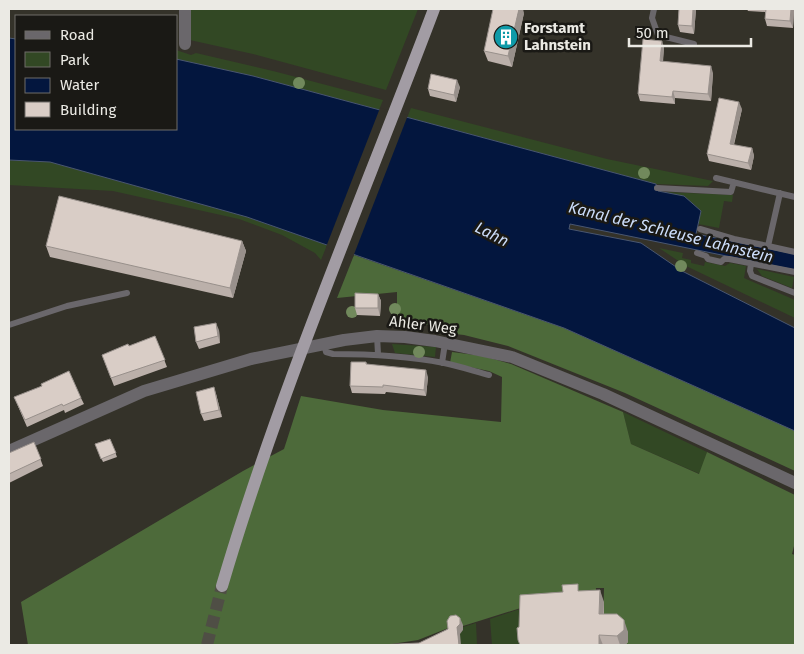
<svg xmlns="http://www.w3.org/2000/svg" width="804" height="654" font-family="'Fira Sans',sans-serif">
<style>
.green{fill:#324824}
.forest{fill:#4d6a3a}
.water{fill:#03163e;stroke:#495670}
.pier{fill:#343229}
.lines{fill:none;stroke-linecap:round;stroke-linejoin:round}
.primary-tunnel{stroke:#4f4e45;stroke-width:12;stroke-dasharray:12 6;stroke-linecap:butt}
.lane{stroke:#6a676b;stroke-width:6}
.street{stroke:#6a676b;stroke-width:12}
.primary-bridge{stroke:#a29ca4;stroke-width:12}
.tree{fill:#71895c}
.wall{fill:#bbb0aa}
.shaded-wall{fill:#98908b}
.building{fill:#d9cdc6;stroke:#98908b}
.labels{text-anchor:middle;dominant-baseline:central;stroke-width:5;stroke-linejoin:round;paint-order:stroke}
.poi-label{font-size:15px;font-weight:bold;fill:#ebeae4;stroke:#1a1915;text-anchor:start}
.street-label{font-size:15px;fill:#ebeae4;stroke:#1a1915}
.water-label{font-size:16px;font-style:italic;fill:#ccddfa;stroke:#1a1915}
</style>
<rect width="100%" height="100%" fill="#343229"/>
<path class="green" d="M190,9H418L386,90L253,54L190,40Z
M176,50L191,55L196,53L277,72L383,100L379,110L253,76L176,59Z
M411,108L607,159L713,181L708,186L656,184L407,118Z
M9,160L50,162L247,217L327,245L321,260L315,253L282,235L239,219L113,191L9,185Z
M665,192L733,195L732,202L724,201L719,228L698,224L700,210L684,196Z
M659,248L683,253L682,258L691,260V263L704,266L705,262L725,266L730,263L746,266L744,278L795,300V318L686,266Z
M757,269L794,277L792,288L762,276Z
M392,344L436,347L435,357L395,353Z
M623,412L707,452L700,474L631,444Z
M523,608L521,644L492,645L490,619Z
M476,623L477,645H458L457,635L463,630V627Z"/>
<path class="forest" d="M354,255L564,328L795,431V471L625,393L508,346L464,335L428,331L429,325H397V292L337,298Z
M452,352L483,356L511,364L623,412L631,444L699,474L707,452L795,495V542L792,554L795,555V645H625L603,626L604,588H596L595,603L524,607L463,626L461,623L418,640L385,645H28L21,602L243,471L284,449L301,396L383,410L501,422L502,377L489,371L450,363Z"/>
<path class="water" d="M9,38L16,39V129H176V59L253,76L656,184L658,191L684,196L701,211L696,234L795,254V270L570,224L569,229L641,243L682,271L795,328V431L564,328L247,217L50,162L9,160Z"/>
<path class="pier" d="M380,108L408,115L353,257L326,247Z"/>
<g class="lines">
<path class="primary-tunnel" d="M207,645L222,586"/>
<path class="lane" d="M654,9L652,18L658,35L694,44
M716,178L795,197
M657,188L731,192L734,182
M700,229L734,239L768,246L780,193
M768,246L795,252
M697,253L706,256L708,259L721,262L724,259H729L795,272
M751,264L750,271L752,276L795,293
M9,325L67,306L127,293
M377,336L378,354
M324,344L326,352L333,354C371,354 407,356 444,363C459,366 474,371 489,375
M442,363L445,343"/>
<path class="street" d="M185,44V9
M9,451L144,391L251,359L344,340L377,336L405,337L435,341L512,357L603,394L795,483"/>
<path class="primary-bridge" d="M222,586C280,389 362,200 434,9"/>
</g>
<g class="tree">
<circle cx="299" cy="83" r="6"/>
<circle cx="644" cy="173" r="6"/>
<circle cx="681" cy="266" r="6"/>
<circle cx="395" cy="309" r="6"/>
<circle cx="352" cy="312" r="6"/>
<circle cx="419" cy="352" r="6"/>
</g>
<path class="wall" d="M679,9H696L694,34L680,32L678,25Z
M747,9H794L793,28L767,26L765,19V12L748,11Z
M524,13L512,67L488,61L484,51Z
M664,47L663,62L713,73L711,101L675,98V104L640,101L638,94Z
M460,87L456,102L430,96L428,89Z
M742,109L734,145L752,148L754,156L751,170L709,161L707,154Z
M242,241L246,251L233,298L50,257L46,246Z
M378,294L381,301L380,316L357,315L355,308Z
M219,330L220,343L199,349L196,342Z
M155,336L167,367L114,386L102,355L129,346Z
M366,362L367,364L428,377L426,396L386,392L385,394L352,393L350,386Z
M216,394L222,417L204,421L201,414Z
M14,397L81,398L84,404L65,413L64,410L27,427Z
M110,439L117,457L103,462L95,444Z
M34,442L43,466L9,483V453Z
M580,591L604,602V614L628,632V642L625,645H520Z"/>
<path class="shaded-wall" d="M519,9H523L524,13L512,67L508,56Z
M693,9H696L694,34L692,26Z
M791,9H794L793,28L790,21Z
M662,41L664,47L662,68L660,61Z
M711,66L713,73L711,101L708,94Z
M457,80L460,87L456,102L454,95Z
M673,91L675,98V104L672,97Z
M739,102L742,109L732,151L730,144Z
M752,148L754,156L751,170L748,163Z
M242,241L246,251L233,298L230,288Z
M378,294L381,301L380,316L378,308Z
M216,323L219,330L220,343L218,336Z
M426,370L428,377L426,396L424,390Z
M214,387L216,394L222,417L219,410Z
M600,590L604,602L603,626L599,614Z
M460,618L463,625V630L460,634L461,645H459L457,627Z
M624,620L628,632V642L625,645H620L617,636Z
M599,635L603,645H599Z"/>
<path class="building" d="M493,9H519L508,56L484,51Z
M679,9H693L692,26L678,25Z
M766,9H791L790,21L765,19Z
M643,39L662,41L660,61L711,66L708,94L673,91L672,97L638,94Z
M431,74L457,80L454,95L428,89Z
M719,98L739,102L730,144L752,148L748,163L707,154Z
M59,196L242,241L230,288L46,246Z
M355,293L378,294V308H355Z
M216,323L218,336L196,342L194,327Z
M155,336L165,360L111,378L102,355L128,344L129,346Z
M351,362H366V364L426,370L424,390L383,385V387L350,386Z
M69,371L81,398L63,406L62,404L25,420L14,397L42,386L41,384Z
M214,387L219,410L201,414L196,392Z
M110,439L116,453L101,459L95,444Z
M34,442L41,459L9,474V453Z
M578,584V591L600,590L599,614H617L624,620V630L617,636L599,635V645H520L518,640L517,628L519,627L520,595L563,592L562,585Z
M456,615L460,618V624L457,627L459,645H379L419,643L448,629L447,621L450,616Z"/>
<defs>
<g id="building-disc" transform="scale(1.25)"><circle r="9.5" fill="#0f9aa8" stroke="#1a1915"/><path d="M-4-6H4V6H1V3H-1V6H-4ZM-2.5-4.3h1.7v1.8h-1.7ZM.8-4.3h1.7v1.8H.8ZM-2.5-1h1.7V.8h-1.7ZM.8-1h1.7V.8H.8Z" fill="#fff"/></g>
</defs>
<g fill-rule="evenodd">
<use href="#building-disc" x="506" y="37"/>
</g>
<g class="labels">
<g class="poi-label">
<text x="524" y="28">Forstamt<tspan x="524" dy="17">Lahnstein</tspan></text>
</g>
<g class="street-label">
<text transform="translate(423 325) rotate(7)">Ahler Weg</text>
</g>
<g class="water-label">
<text transform="translate(671 232) rotate(14)">Kanal der Schleuse Lahnstein</text>
<text transform="translate(492 234) rotate(27)">Lahn</text>
</g>
</g>
<rect width="804" height="654" fill="none" stroke="#ebeae4" stroke-width="20"/>
<rect x="15" y="15" width="162" height="115" fill="#1a1915" stroke="#6e6d68"/>
<rect x="25" y="31" width="25" height="8" fill="#6a676b" stroke="#6e6d68"/>
<text x="60" y="40" font-size="15" fill="#ebeae4">Road</text>
<rect x="25" y="52" width="25" height="15" fill="#324824" stroke="#6e6d68"/>
<text x="60" y="65" font-size="15" fill="#ebeae4">Park</text>
<rect x="25" y="78" width="25" height="15" fill="#03163e" stroke="#6e6d68"/>
<text x="60" y="90" font-size="15" fill="#ebeae4">Water</text>
<rect x="25" y="102" width="25" height="15" fill="#d9cdc6" stroke="#6e6d68"/>
<text x="60" y="115" font-size="15" fill="#ebeae4">Building</text>
<path d="M629 38v8h122v-8" fill="none" stroke="#ebeae4" stroke-width="2.5"/>
<text x="636" y="38" font-size="15" fill="#ebeae4" stroke="#1a1915" stroke-width="4" paint-order="stroke">50 m</text>
</svg>
